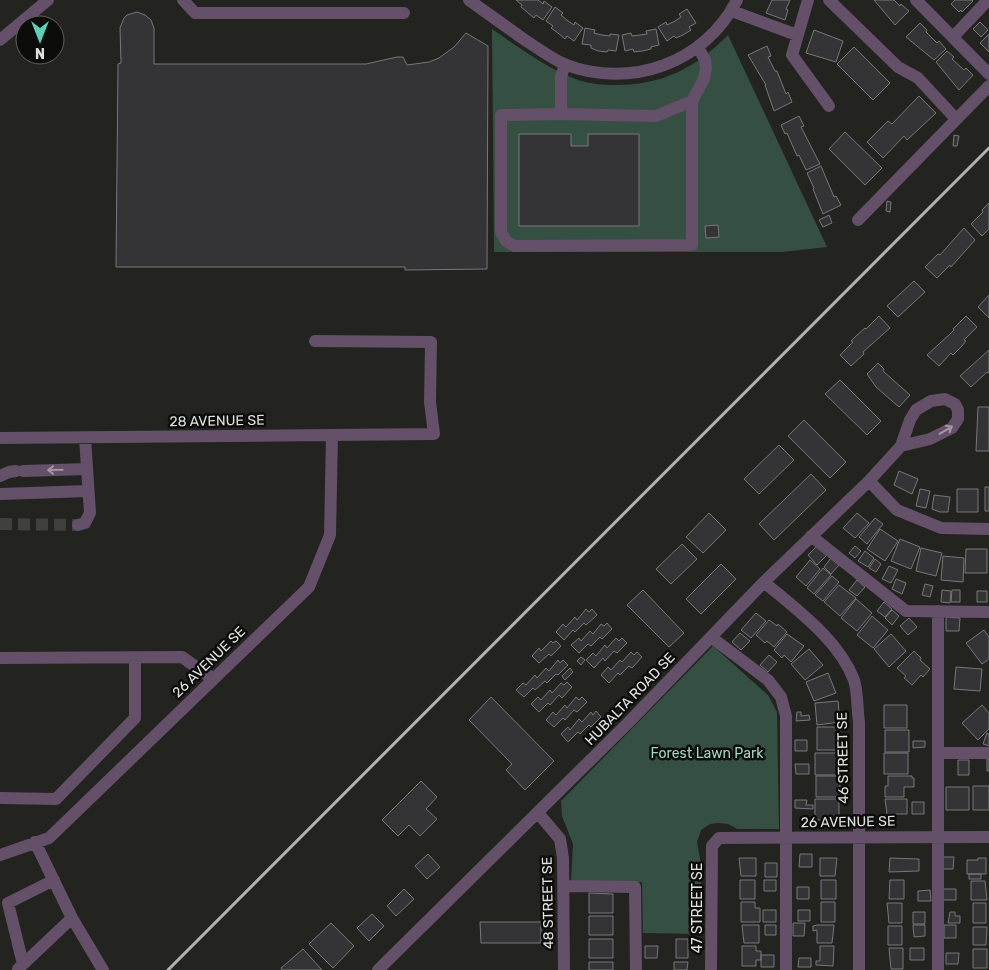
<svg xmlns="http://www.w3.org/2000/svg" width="989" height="970" font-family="Rubik,sans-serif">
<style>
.green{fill:#364f43}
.building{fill:#343437;stroke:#78787b}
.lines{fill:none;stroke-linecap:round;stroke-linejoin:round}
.minor-tunnel{stroke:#40403d;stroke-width:12;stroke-dasharray:12 6;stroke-linecap:butt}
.minor{stroke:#645068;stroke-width:12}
.rail{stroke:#b2b2b0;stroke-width:3}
.oneway{stroke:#a298a4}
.labels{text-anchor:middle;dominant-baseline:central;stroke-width:5;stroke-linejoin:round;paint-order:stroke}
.street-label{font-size:14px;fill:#e1e1df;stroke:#0c0c0b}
.park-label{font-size:14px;fill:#9ed8bc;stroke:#0c0c0b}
</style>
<rect width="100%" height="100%" fill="#232320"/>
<path class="green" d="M492,29C520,48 546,68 578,80C590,84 603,85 616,85C662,85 696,68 728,35L827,247L782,252H494Z
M713,646L768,695L777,712L779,829H737L728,824L718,823L710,824L701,830L697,842L701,864V934L643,933L642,882L571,881L573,844L562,816L561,801Z"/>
<path class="building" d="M516,0H538L543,4L544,1L552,7L543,20L536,15L534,18L527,12L521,7L522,5Z
M772,0H790L786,9L788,10L785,20L766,13Z
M874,0H894L900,6L901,4L909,11L895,25Z
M955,0H972L973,1L962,12L961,10L959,12L951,4Z
M555,7L563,13L561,15L568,21L574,25L575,22L583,28L574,41L567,36L565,39L558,33L551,28L553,26L546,21Z
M687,9L696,23L689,27L691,30L683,35L676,38L674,36L667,41L658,27L666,22L667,25L675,21L681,17L679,14Z
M137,12L145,15L151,20L154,28V64H366L397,57H403L407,65L429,62L439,58L454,47L466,33L488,46L487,269L405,270V267H116L118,64L121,63L120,28L124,18L127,15Z
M980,22L988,30L981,37L973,29Z
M920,23L927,30L926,32L937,43L939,41L946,49L934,60L906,37Z
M585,28L595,30L594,33L602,35L610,36V34L619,35L616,51L608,50L607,52L598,51L591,48V45L582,44Z
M656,29L659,45L651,47V49L642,51L634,52L633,49L625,51L622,35L631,33L632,36L640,35L647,34L646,31Z
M814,30L843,41L836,62L806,53Z
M989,34V52L980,43Z
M767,46L771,56L768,57L775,71H777L786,94L788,92L792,102L774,111L765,85H766L748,55Z
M854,47L890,83L873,100L837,64Z
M947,51L954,57L952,59L964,70L966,68L973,75L959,90L936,62Z
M919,96L936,113L907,140L904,136L883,158L867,142L888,121L892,124Z
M799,116L804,126L801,127L820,164L806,170L799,155L797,156L787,133L785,134L781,125Z
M845,132L882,168L865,185L829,149Z
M519,134H571V146H588V134H639V226H519Z
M954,135L959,136L957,146H953Z
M821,166L834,197L836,196L841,205L823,214L813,189L814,188L807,173Z
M887,201L891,202L890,212L886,211Z
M989,203V229L982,236L971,224L983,212L982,210Z
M829,215L832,223L823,227L819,220Z
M718,225L719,237L706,238L705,226Z
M964,228L975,240L951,267L950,265L937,278L925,267L938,254L940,255Z
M914,281L925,292L898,317L887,306Z
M989,295V318L978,307Z
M879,316L890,328L863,352L864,354L851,366L840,355L853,342L851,341L856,336L865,328L866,329Z
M966,316L977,327L964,340L966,341L961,347L953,355L951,353L939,366L927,355L950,334L954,330L953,329Z
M989,350V373L987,372L971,387L960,376Z
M878,363L884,369L883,371L910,395L899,407L876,387L867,374Z
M840,380L881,421L867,435L825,394Z
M978,407H989V451H976Z
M804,420L846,462L830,478L788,436Z
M779,445L794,460L759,494L744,479Z
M899,471L918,479L912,494L894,485Z
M811,474L826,490L774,540L759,524Z
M985,487H989V511H985Z
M920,489L930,491L926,508L916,506Z
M957,489H978V512H957Z
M934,495L950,497L948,512H940L932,509Z
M709,513L726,530L703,553L686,537Z
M857,513L869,523L855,538L843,528Z
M875,518L883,524L867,544L859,537Z
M880,529L898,541L885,561L867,549Z
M900,539L920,547L911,569L891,561Z
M682,544L697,559L671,584L656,569Z
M817,546L827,555L817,565L808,555Z
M855,546L861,551L855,558L849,553Z
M921,548L942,553L936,576L916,571Z
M966,549H987V573H965Z
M865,551L874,558L868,567L858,561Z
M943,556L964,558L963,582L941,580Z
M831,558L839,565L831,574L824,567Z
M875,559L881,564L876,572L869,568Z
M810,560L820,569L806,586L796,577Z
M721,564L736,579L701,614L686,599Z
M889,566L898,570L891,583L882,579Z
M823,568L831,575L814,594L807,588Z
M832,576L839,582L823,601L815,595Z
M896,579L906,583L902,594L892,589Z
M857,580L865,587L857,596L849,590Z
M925,584L933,586L930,597L922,595Z
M839,585L856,598L840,616L824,602Z
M643,590L684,633L669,647L627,605Z
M942,590L951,591L950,603L941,602Z
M952,590H960V602H951Z
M977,591H987V602H977Z
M856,599L872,613L857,631L841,618Z
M884,602L892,609L885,617L877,611Z
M586,609L589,612L592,609L597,615L586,625L584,623L575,632L573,630L564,640L556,632L563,624L566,627L575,617L577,620Z
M892,610L899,616L892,625L885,618Z
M756,613L766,621L751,638L741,630Z
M872,616L888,630L873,648L857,635Z
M946,617L960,618L959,631H946Z
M909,618L917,627L908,635L900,626Z
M769,620L777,626L778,624L787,632L774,647L767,641L765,643L756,635Z
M607,623L612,629L602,639L600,637L591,646L588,644L579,653L571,645L579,638L581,641L590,631L593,634L601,624L604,626Z
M984,630L989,637V659L982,664L966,643Z
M740,633L750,641L741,650L732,642Z
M787,634L804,646L791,662L784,655L782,658L774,650Z
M891,634L906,651L889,667L874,649Z
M616,638L619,641L622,638L627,643L617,653L614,651L605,661L603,658L594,668L586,660L593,653L596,656L605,645L607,648Z
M551,641L553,643L556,641L561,646L551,656L549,654L539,663L532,656L539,648L541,651Z
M809,649L823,665L805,680L791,664Z
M914,651L921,658L920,660L930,669L923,677L921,675L912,685L904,678L906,676L897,668Z
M631,652L634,655L637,652L642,657L632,668L629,666L620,675L618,673L609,683L601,675L608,667L611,670L620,660L622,662Z
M769,655L777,662L768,672L760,665Z
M581,657L585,660L581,665L577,661Z
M558,660L560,663L563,660L568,665L558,675L556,674L547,683L545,681L535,690L533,688L524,697L516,690L523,683L526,685L535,675L537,678L546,668L549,671Z
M956,667L982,669L980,691L954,689Z
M570,668L573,672L565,680L562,676Z
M828,673L836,693L814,701L806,682Z
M567,682L572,687L562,698L559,695L550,705L548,703L539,712L531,704L538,697L541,700L550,690L552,693L561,683L564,685Z
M491,697L554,761L525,790L506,770L512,764L469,720Z
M576,697L579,700L582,697L587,702L577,712L574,710L565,720L563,718L554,727L546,720L553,712L556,715L565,705L567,708Z
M838,701L840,722L817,725L815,703Z
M884,705H907V728H884Z
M982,705L989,713V729L978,740L962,723Z
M596,711L601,717L591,727L589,725L580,734L578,732L568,742L561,734L568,727L570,730L579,719L582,722L591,712L593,715Z
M797,712H801V716L809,715L810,720L796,721Z
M817,727H840V750H817Z
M885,730H909V752H885Z
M987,733L989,734V746L983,744Z
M795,740H807V751H795Z
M913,741H925V747L913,748Z
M815,753H839V775H815Z
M884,753H908V774H884Z
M987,759H989V771H987Z
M958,760H969V775H958Z
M795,764H809V774H796Z
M816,776H840V797H816Z
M888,776H912V778H914V787H904V797H885V786H888Z
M421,781L437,797L426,809L437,819L420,836L409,825L398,836L382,820Z
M973,786H989V810H973Z
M946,787H969V810H946Z
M815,799H839V820H815Z
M885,799H907V814H887Z
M795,800H807L806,805H813V809L795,808Z
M912,802H924V814H912Z
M428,854L440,867L427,879L415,866Z
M800,854H812V867H799Z
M943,857H954L953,869H943Z
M739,858H756V876H741Z
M820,858H837L835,876H820Z
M890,858L919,859V871L889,872Z
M978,858H986V874H967V860H978Z
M765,863H777V877H765Z
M969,874H981V879H969Z
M740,880H755V899H740Z
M764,880H776V891H764Z
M821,880H836V899H821Z
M890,880H904V899H889Z
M971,881H985L987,900H971Z
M797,887H809V899H797Z
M404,889L414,899L396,916L387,906Z
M943,889H956V900H943Z
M930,890L931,901H918V891Z
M589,893L613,894V913H589Z
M741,902H755V908H760V922H741Z
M821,902H835V922H821Z
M887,903H902V923H889Z
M973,903H986V923H973Z
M763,910H776V922H763Z
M798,910H810V921H798Z
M913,912H925V924H913Z
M950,912H955V916H960V923H948Z
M372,914L384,926L369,941L357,928Z
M589,916H613V935H589Z
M480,922H541V943H481Z
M331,923L354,946L333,968L309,944Z
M793,923H805L804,936H793Z
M742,925H759V943H744Z
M765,925H776V935H765Z
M817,925H834L832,943H817V930L813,931V926Z
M913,925H925V936L914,937Z
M944,925H956V938H944Z
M888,926H902V945H888Z
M973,927H987L986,945H973Z
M589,939H613V958H589Z
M676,939H688V958H676Z
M645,946H658L657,958H645Z
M742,946H756V951H761V960H756V966H742Z
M820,946H834L833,966L816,965V961H820Z
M889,948H903V969H891Z
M910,948H924V960H910Z
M303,949L322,970H282L281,968Z
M973,949H987V968H973Z
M946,953H959L958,964H946Z
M761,955H774V967H761Z
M799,958H811V967H798Z
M589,962H613V970H589Z
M674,962H688L687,970H674Z"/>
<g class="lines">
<path class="minor-tunnel" d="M0,524L78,525"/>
<path class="minor" d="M183,0L195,13H404
M469,0C487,13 504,25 522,38C536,47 549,57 564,64C630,90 705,63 737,0
M808,0L792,55L829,106
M829,0L898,67L918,78L956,119
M916,0L989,74
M732,11L797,35
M953,37L988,0
M0,40L48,0
M692,101V245L514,246L506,241L501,232V115L561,114L656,116L692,101L704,79L706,68L705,60L698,47
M561,114V77L565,64
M858,220L989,86
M0,438L434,434L430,402L431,342L315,341
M23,471L87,469
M0,476L9,472L16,471
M869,481L897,510L941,528L989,529
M1,494L88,491
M78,525L85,523L90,513L85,438
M811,536L906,611L989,612
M764,582C797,610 838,639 854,680C858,693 857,709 859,722V970
M711,637L768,680L781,697L786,716V970
M0,658L182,657L213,679
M938,753H989
M0,798L56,799L135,718V658
M538,813L560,839L563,858L564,970
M35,842L72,918L103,970
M0,855L49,838L309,587L330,535L332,435
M564,886L635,887L636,970
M23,964L8,903L54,880
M18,969L72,918
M378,970L628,723L764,582L869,481L901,446L910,420L916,410L931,401L945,399L955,404L958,410V419L952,428L930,439L901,446
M711,970L712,846L719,838L989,837
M938,970V611"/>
<path class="rail" d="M168,970L989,148"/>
</g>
<defs><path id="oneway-shaft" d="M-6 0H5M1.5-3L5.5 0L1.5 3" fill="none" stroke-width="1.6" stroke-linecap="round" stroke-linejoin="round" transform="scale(1.25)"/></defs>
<g class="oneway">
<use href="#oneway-shaft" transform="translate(946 430) rotate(-31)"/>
<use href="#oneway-shaft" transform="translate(55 470) rotate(179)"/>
</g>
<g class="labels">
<g class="street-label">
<text transform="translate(217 421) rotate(-1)">28 AVENUE SE</text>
<text transform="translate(209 662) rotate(-44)">26 AVENUE SE</text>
<text transform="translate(630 699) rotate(-46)">HUBALTA ROAD SE</text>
<text transform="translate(843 758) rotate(-91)">46 STREET SE</text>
<text transform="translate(848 822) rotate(-1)">26 AVENUE SE</text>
<text transform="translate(548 903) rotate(-91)">48 STREET SE</text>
<text transform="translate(697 908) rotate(-90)">47 STREET SE</text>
</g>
<g class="park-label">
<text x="707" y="753">Forest Lawn Park</text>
</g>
</g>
<g transform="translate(40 40) rotate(180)"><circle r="24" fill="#0c0c0b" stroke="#616160"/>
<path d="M0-4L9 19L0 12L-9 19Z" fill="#5dceb9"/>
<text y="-8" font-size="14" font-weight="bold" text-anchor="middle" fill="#e1e1df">N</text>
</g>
</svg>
